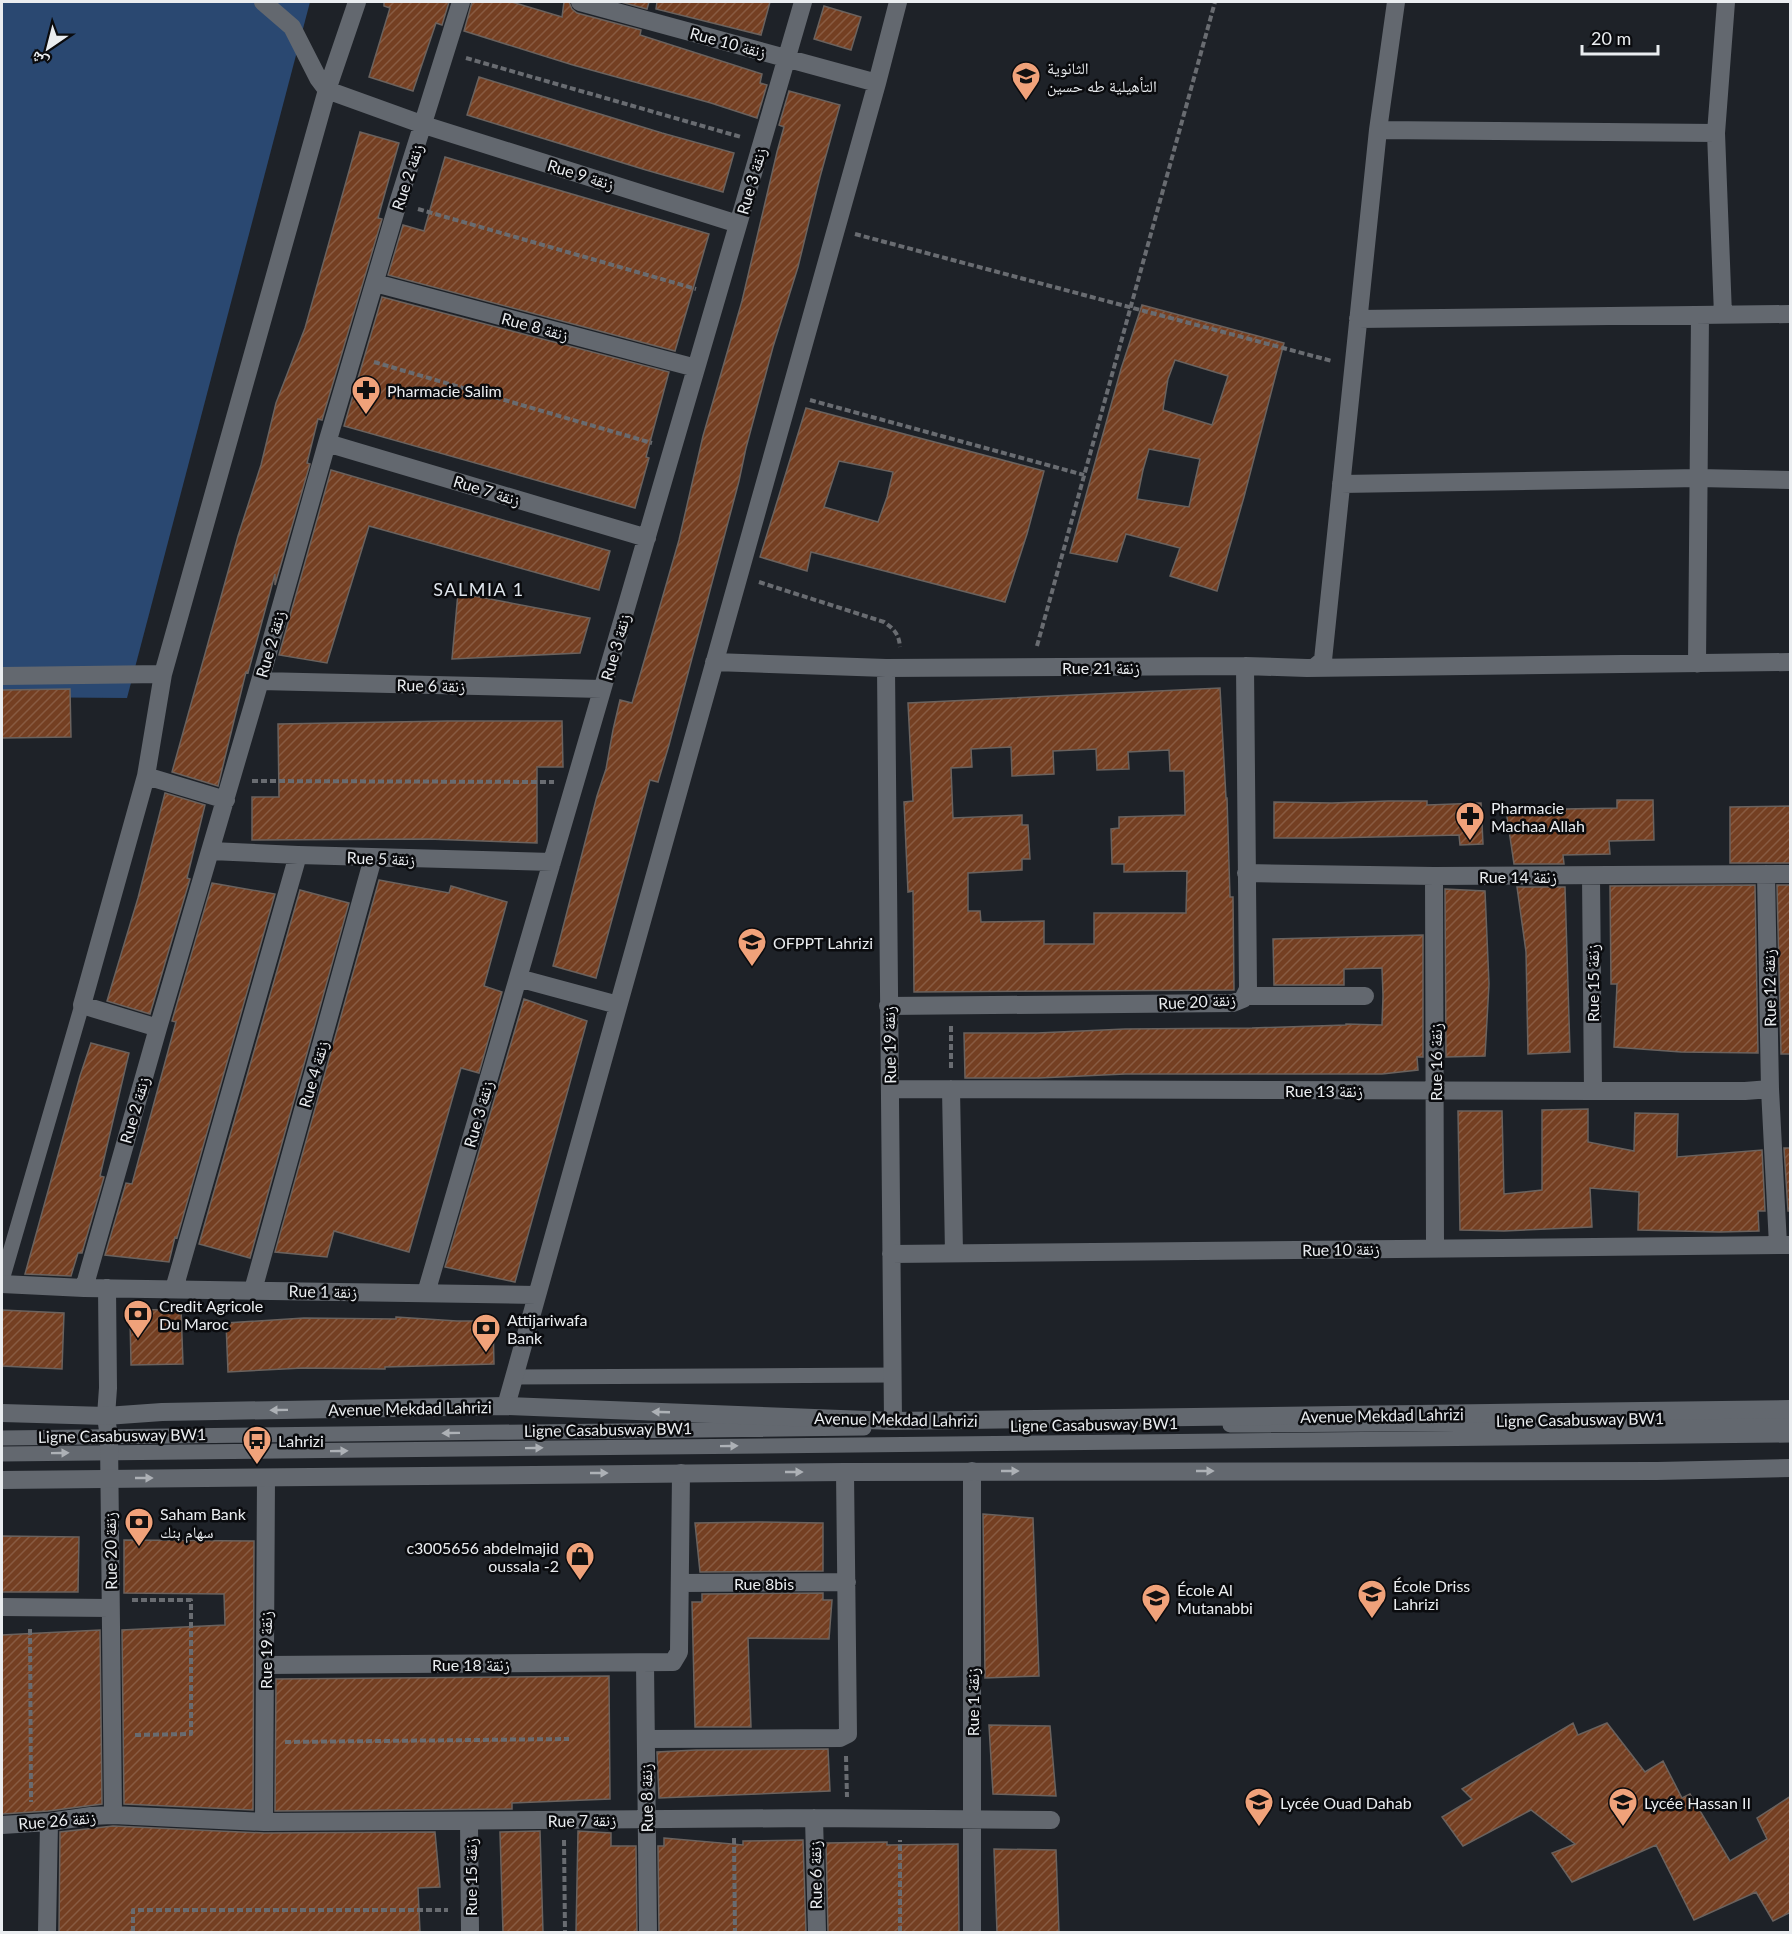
<svg xmlns="http://www.w3.org/2000/svg" width="1792" height="1934" font-family="Lato,'Noto Naskh Arabic',sans-serif">
<style>
.grass{fill:#2a4871}
.building{fill:url(#building-hatch);stroke:#6a625e;stroke-width:1.5;fill-rule:evenodd}
.lines{fill:none;stroke-linecap:round;stroke-linejoin:round}
.path{stroke:#696c71;stroke-width:4;stroke-dasharray:6 3;stroke-linecap:butt}
.lane{stroke:#63686f;stroke-width:15}
.street{stroke:#63686f;stroke-width:18}
.secondary{stroke:#63686f;stroke-width:18}
.oneway{fill:#adb1b6}
.labels{text-anchor:middle;dominant-baseline:central;stroke-width:5;stroke-linejoin:round;paint-order:stroke}
.street-label{font-size:16px;fill:#eaedf0;stroke:#0a0b0e}
.poi-label{font-size:16px;fill:#eaedf0;stroke:#0a0b0e;text-anchor:start}
.neighbourhood-label{font-size:18px;letter-spacing:1.5px;fill:#dfe5ec;stroke:#0a0b0e}
</style>
<defs>
<pattern id="building-hatch" width="6" height="6" patternUnits="userSpaceOnUse" patternTransform="scale(1.5)"><rect width="6" height="6" fill="#743f22"/><path d="M-1 1l2-2M0 6l6-6M5 7l2-2" fill="none" stroke="#885b42"/></pattern>
</defs>
<rect width="100%" height="100%" fill="#1e2228"/>
<path class="grass" d="M2,2H310L127,698L2,697Z"/>
<path class="building" d="M384,2H449L442,25L436,23L413,91L369,77L390,8L384,6Z
M472,2H512L562,17L564,2H569L572,9L577,13L641,30L640,35L762,74L760,83L767,85L757,118L711,103L573,65L464,31Z
M621,2H649L647,9Z
M657,2H770L761,35L656,9Z
M824,6L861,17L851,50L814,39Z
M479,77L662,133L734,153L723,192L646,170L467,115Z
M789,91L840,105L820,177L798,267L773,347L746,448L739,481L669,745L658,782L650,780L596,978L553,966L597,796L606,769L613,730L620,700L632,703L679,540L703,436L742,301L777,152L784,127L779,125Z
M360,132L399,143L378,218L382,219L322,420L318,419L307,463L310,464L275,585V574L248,673L246,672L218,786L172,772L238,536L261,465L276,403L305,328Z
M445,157L709,234L675,351L388,275L403,225L424,231Z
M382,297L669,372L646,457L649,458L635,508L344,426Z
M1142,305L1284,343L1244,497L1217,591L1170,576L1180,548L1126,534L1117,562L1070,553L1121,369ZM1175,360L1228,376L1212,425L1163,410L1168,379ZM1149,449L1200,459L1189,507L1137,499L1143,470Z
M806,408L1044,471L1027,534L1005,602L811,552L807,571L760,557ZM839,461L893,472L887,497L878,522L824,507Z
M331,470L610,551L599,590L369,526L327,663L279,655Z
M458,593L590,618L580,653L452,659Z
M1220,688L1226,798H1227L1230,897H1233L1234,990L914,992L913,891L908,892L904,802L913,801L908,703ZM1011,747L1012,776L1054,774L1053,751L1096,749L1097,770L1129,769L1128,752L1169,750L1170,771H1184L1185,815L1119,817V828L1111,829L1112,864H1124V872L1187,871L1186,913H1094V944H1044V921L981,922L980,911H968V873L1022,870V859H1030L1028,825H1022V815L953,818L951,768L972,767L971,749Z
M70,689L71,737L2,738V690Z
M448,721H562L563,767H537V843L428,839L252,840V797H279L278,724Z
M165,793L205,805L187,878L190,879L150,1014L107,1001L138,898Z
M1617,800H1653L1654,840L1609,841L1610,854L1563,855L1564,864H1514L1506,810L1617,808Z
M1388,801H1427V805L1481,803L1483,844L1460,845L1459,835L1333,838H1274V802L1332,803Z
M1791,806V863H1730V807Z
M379,880L449,893L451,886L507,902L484,986L502,992L479,1073L461,1068L409,1252L334,1231L327,1257L275,1252Z
M212,883L275,894L177,1238L175,1237L169,1262L105,1255L126,1183L132,1184L176,1022L172,1021Z
M1755,885L1758,1053L1681,1052L1614,1047L1617,984H1611L1610,886Z
M1777,885H1791V1054H1781Z
M1517,887H1565L1570,1052L1528,1054L1526,952Z
M1445,889L1485,891L1489,984L1485,1056L1446,1057Z
M300,890L349,903L250,1258L199,1244Z
M1423,935V1057H1417L1418,1070L1382,1074H1125L1039,1078H965L964,1033H1037L1125,1029L1252,1028L1346,1025V1024L1382,1025L1383,996L1382,968L1344,969V985H1274L1273,939Z
M524,999L587,1021L515,1282L445,1267Z
M91,1043L129,1053L100,1176L104,1177L82,1253H78L71,1276L25,1274L80,1076Z
M1588,1109V1142L1634,1151L1635,1113L1678,1114L1677,1157L1762,1150L1765,1211H1758L1759,1231L1720,1232L1638,1230L1639,1192L1590,1188L1592,1227L1504,1231L1460,1230L1458,1111H1502L1504,1194L1542,1190V1110Z
M1784,1148H1791V1211H1788Z
M181,1309L183,1364L131,1365L130,1316L144,1317L145,1310Z
M2,1310L64,1313L62,1369L2,1366Z
M396,1317L457,1321H493L494,1364L385,1367V1369L303,1368L228,1372L226,1323L304,1318L396,1319Z
M983,1514L1033,1518L1039,1676L985,1678Z
M757,1522L823,1523V1571L700,1572L695,1523Z
M2,1536L79,1537L78,1592H2Z
M124,1540L254,1541L253,1810L124,1804L122,1630L225,1625L224,1594L124,1593Z
M823,1593V1600H832L829,1639L748,1638L751,1727H695L692,1602H702V1594Z
M100,1630L102,1804L48,1811L2,1814V1635Z
M609,1676L610,1799L512,1803V1809L275,1811L276,1679Z
M1573,1723L1578,1735L1607,1723L1645,1772L1663,1761L1682,1798L1690,1794L1730,1861L1767,1839L1757,1818L1791,1796V1912L1773,1921L1756,1892L1694,1920L1656,1845L1572,1882L1552,1853L1575,1844L1531,1810L1463,1846L1442,1817L1472,1799L1462,1789Z
M989,1725L1050,1726L1056,1796L993,1794Z
M828,1749L830,1791L659,1798L657,1752L696,1750Z
M113,1826L264,1833L435,1832L440,1887L418,1888L420,1932H59L60,1832Z
M540,1831L543,1932H503L500,1832Z
M578,1831L611,1833V1846H636L637,1932H576Z
M664,1838L743,1845V1841L803,1840L806,1932H659L658,1846H664Z
M887,1842V1845L958,1844L959,1932H828L826,1843Z
M994,1849L1056,1850L1059,1932H997Z"/>
<g class="lines">
<path class="path" d="M466,58L741,137
M418,209L696,289
M855,234L1332,361
M374,362L652,443
M810,400L1084,475
M759,582L884,622C894,629 899,634 900,647
M1037,646L1215,2
M252,781L554,782
M951,1026V1070
M132,1600H191V1734L134,1735
M30,1629L31,1802
M285,1742L569,1739
M846,1756L847,1797
M734,1838L735,1932
M564,1840L565,1932
M133,1932V1910H448
M900,1932V1840"/>
<path class="lane" d="M2,1280L82,1005
M514,1377L893,1375
M1230,1425L1790,1421
M2,1438L864,1428
M2,1454L1790,1435"/>
<path class="street" d="M263,2L292,27L318,78L327,90L424,125L738,224
M580,2L877,83
M1378,130L1716,133
M375,283L696,368
M1723,315L1716,133L1726,2
M1358,319L1790,314
M327,443L647,538
M1341,484L1699,478L1790,480
M714,662L886,668L1245,666L1307,668L1790,662
M1697,664L1700,315
M1315,667L1323,660L1378,130L1396,2
M886,668L893,1421
M2,676L163,674L327,90L357,2
M260,681L602,689
M146,776L226,800
M211,851L298,855L552,862
M1246,873L1434,876L1790,874
M1434,876L1435,1248
M1591,876L1593,1091
M518,978L618,1005
M1246,996H1365
M888,1006L1233,1003L1243,999L1248,989L1245,666
M158,1028L82,1005L146,776L163,674
M890,1089L1593,1091H1745L1770,1089L1766,874
M951,1089L954,1253
M1770,1089L1778,1245
M891,1254L1790,1245
M2,1284L84,1288L536,1295
M84,1288L158,1028L260,681L327,443L398,203L461,2
M107,1288L108,1388L106,1416L109,1438L113,1815
M174,1289L298,855
M253,1290L373,858
M426,1293L803,2
M506,1406L877,83L898,2
M681,1583L847,1582
M2,1607L110,1608
M645,1663L648,1932
M265,1665L673,1662L679,1652L681,1473
M646,1739L840,1738L848,1734L845,1472
M814,1818L817,1932
M264,1822L266,1478
M469,1822L470,1932
M2,1825L49,1822L91,1816L113,1815L264,1822L814,1818L1051,1820
M47,1932L49,1822
M972,1932V1471"/>
<path class="secondary" d="M2,1413L106,1416L162,1412L506,1406L893,1421L1790,1409
M2,1480L845,1472L1657,1471L1790,1468"/>
</g>
<defs><path id="oneway-solid" d="M-6-.8H1V-3.2L6.5 0L1 3.2V.8H-6Z" transform="scale(1.5)"/></defs>
<g class="oneway">
<use href="#oneway-solid" transform="translate(279 1410) rotate(179)"/>
<use href="#oneway-solid" transform="translate(661 1412) rotate(-178)"/>
<use href="#oneway-solid" transform="translate(451 1433) rotate(179)"/>
<use href="#oneway-solid" transform="translate(729 1446) rotate(-1)"/>
<use href="#oneway-solid" transform="translate(534 1448) rotate(-1)"/>
<use href="#oneway-solid" transform="translate(339 1451) rotate(-1)"/>
<use href="#oneway-solid" transform="translate(60 1453) rotate(-1)"/>
<use href="#oneway-solid" transform="translate(1010 1471)"/>
<use href="#oneway-solid" transform="translate(1205 1471)"/>
<use href="#oneway-solid" transform="translate(794 1472)"/>
<use href="#oneway-solid" transform="translate(599 1473)"/>
<use href="#oneway-solid" transform="translate(144 1478)"/>
</g>
<defs>
<g id="school-pin" transform="scale(1.5)"><path d="M0 17L-7.5 6A9.5 9.5 0 1 1 7.5 6Z" fill="#f0a27a" stroke="#0a0b0e"/><path d="M0-5L7-2L0 1L-7-2ZM-4 1L0 2.5L4 1V4Q0 6-4 4Z" fill="#111"/></g>
<g id="pharmacy-pin" transform="scale(1.5)"><path d="M0 17L-7.5 6A9.5 9.5 0 1 1 7.5 6Z" fill="#f0a27a" stroke="#0a0b0e"/><path d="M-2-6h4v4h4v4h-4v4h-4v-4h-4v-4h4Z" fill="#111"/></g>
<g id="university-pin" transform="scale(1.5)"><path d="M0 17L-7.5 6A9.5 9.5 0 1 1 7.5 6Z" fill="#f0a27a" stroke="#0a0b0e"/><path d="M0-5L7-2L0 1L-7-2ZM-4 1L0 2.5L4 1V4Q0 6-4 4Z" fill="#111"/></g>
<g id="bank-pin" transform="scale(1.5)"><path d="M0 17L-7.5 6A9.5 9.5 0 1 1 7.5 6Z" fill="#f0a27a" stroke="#0a0b0e"/><path d="M-6-4H6V4H-6ZM0-2.3a2.3 2.3 0 1 0 0 4.6a2.3 2.3 0 1 0 0-4.6Z" fill="#111"/></g>
<g id="bus-pin" transform="scale(1.5)"><path d="M0 17L-7.5 6A9.5 9.5 0 1 1 7.5 6Z" fill="#f0a27a" stroke="#0a0b0e"/><path d="M-5-6H5V4H4V6H2V4H-2V6H-4V4H-5ZM-3.5-4V0h7V-4ZM-3.5 1.2v1.5H-2V1.2ZM2 1.2v1.5H3.5V1.2Z" fill="#111"/></g>
<g id="shop-pin" transform="scale(1.5)"><path d="M0 17L-7.5 6A9.5 9.5 0 1 1 7.5 6Z" fill="#f0a27a" stroke="#0a0b0e"/><path d="M-5-2.5h2.3a2.7 3.5 0 0 1 5.4 0H5L5.5 6h-11ZM-1.5-2.5h3a1.5 2.3 0 0 0-3 0Z" fill="#111"/></g>
</defs>
<g fill-rule="evenodd">
<use href="#school-pin" x="1026" y="76"/>
<use href="#pharmacy-pin" x="366" y="390"/>
<use href="#pharmacy-pin" x="1470" y="816"/>
<use href="#university-pin" x="752" y="942"/>
<use href="#bank-pin" x="138" y="1314"/>
<use href="#bank-pin" x="486" y="1328"/>
<use href="#bus-pin" x="257" y="1440"/>
<use href="#bank-pin" x="139" y="1522"/>
<use href="#shop-pin" x="580" y="1556"/>
<use href="#school-pin" x="1372" y="1594"/>
<use href="#school-pin" x="1156" y="1598"/>
<use href="#school-pin" x="1259" y="1802"/>
<use href="#school-pin" x="1623" y="1802"/>
</g>
<g class="labels">
<g class="street-label">
<text transform="translate(728 42) rotate(15)">Rue 10 زنقة</text>
<text transform="translate(581 174) rotate(17)">Rue 9 زنقة</text>
<text transform="translate(407 177) rotate(-72)">Rue 2 زنقة</text>
<text transform="translate(751 181) rotate(-74)">Rue 3 زنقة</text>
<text transform="translate(535 326) rotate(15)">Rue 8 زنقة</text>
<text transform="translate(487 490) rotate(17)">Rue 7 زنقة</text>
<text transform="translate(270 644) rotate(-74)">Rue 2 زنقة</text>
<text transform="translate(615 647) rotate(-74)">Rue 3 زنقة</text>
<text x="1101" y="667">Rue 21 زنقة</text>
<text transform="translate(431 685) rotate(1)">Rue 6 زنقة</text>
<text transform="translate(381 858) rotate(2)">Rue 5 زنقة</text>
<text x="1518" y="876">Rue 14 زنقة</text>
<text transform="translate(1592 983) rotate(-90)">Rue 15 زنقة</text>
<text transform="translate(1769 988) rotate(-91)">Rue 12 زنقة</text>
<text transform="translate(1197 1001) rotate(-3)">Rue 20 زنقة</text>
<text transform="translate(889 1045) rotate(-91)">Rue 19 زنقة</text>
<text transform="translate(1435 1062) rotate(-90)">Rue 16 زنقة</text>
<text transform="translate(313 1074) rotate(-74)">Rue 4 زنقة</text>
<text x="1324" y="1090">Rue 13 زنقة</text>
<text transform="translate(134 1110) rotate(-74)">Rue 2 زنقة</text>
<text transform="translate(478 1114) rotate(-74)">Rue 3 زنقة</text>
<text transform="translate(1341 1249) rotate(-1)">Rue 10 زنقة</text>
<text transform="translate(323 1291) rotate(1)">Rue 1 زنقة</text>
<text transform="translate(410 1408) rotate(-1)">Avenue Mekdad Lahrizi</text>
<text transform="translate(1382 1415) rotate(-1)">Avenue Mekdad Lahrizi</text>
<text transform="translate(896 1419) rotate(1)">Avenue Mekdad Lahrizi</text>
<text transform="translate(1580 1419) rotate(-1)">Ligne Casabusway BW1</text>
<text transform="translate(1094 1424) rotate(-1)">Ligne Casabusway BW1</text>
<text transform="translate(608 1429) rotate(-1)">Ligne Casabusway BW1</text>
<text transform="translate(122 1435) rotate(-1)">Ligne Casabusway BW1</text>
<text transform="translate(110 1551) rotate(-91)">Rue 20 زنقة</text>
<text x="764" y="1583">Rue 8bis</text>
<text transform="translate(265 1650) rotate(-90)">Rue 19 زنقة</text>
<text x="471" y="1664">Rue 18 زنقة</text>
<text transform="translate(972 1702) rotate(-90)">Rue 1 زنقة</text>
<text transform="translate(646 1798) rotate(-91)">Rue 8 زنقة</text>
<text transform="translate(57 1820) rotate(-5)">Rue 26 زنقة</text>
<text transform="translate(582 1820) rotate(-1)">Rue 7 زنقة</text>
<text transform="translate(815 1875) rotate(-91)">Rue 6 زنقة</text>
<text transform="translate(470 1877) rotate(-90)">Rue 15 زنقة</text>
</g>
<g class="poi-label">
<text x="1047" y="67">الثانوية<tspan x="1047" dy="18">التأهيلية طه حسين</tspan></text>
<text x="387" y="390">Pharmacie Salim</text>
<text x="1491" y="807">Pharmacie<tspan x="1491" dy="18">Machaa Allah</tspan></text>
<text x="773" y="942">OFPPT Lahrizi</text>
<text x="159" y="1305">Credit Agricole<tspan x="159" dy="18">Du Maroc</tspan></text>
<text x="507" y="1319">Attijariwafa<tspan x="507" dy="18">Bank</tspan></text>
<text x="278" y="1440">Lahrizi</text>
<text x="160" y="1513">Saham Bank<tspan x="160" dy="18">سهام بنك</tspan></text>
<text x="559" y="1547" text-anchor="end">c3005656 abdelmajid<tspan x="559" dy="18">oussala -2</tspan></text>
<text x="1393" y="1585">École Driss<tspan x="1393" dy="18">Lahrizi</tspan></text>
<text x="1177" y="1589">École Al<tspan x="1177" dy="18">Mutanabbi</tspan></text>
<text x="1280" y="1802">Lycée Ouad Dahab</text>
<text x="1644" y="1802">Lycée Hassan II</text>
</g>
<g class="neighbourhood-label">
<text x="479" y="589">SALMIA 1</text>
</g>
</g>
<rect width="1792" height="1934" fill="none" stroke="#eaedf0" stroke-width="6"/>
<g transform="translate(48 48) rotate(215)" stroke="#0a0b0e" stroke-width="4.5" paint-order="stroke">
<path d="M0-4.5L10 22L0 15L-10 22Z" fill="#eaedf0"/>
<text y="-9" font-size="16" font-weight="bold" text-anchor="middle" fill="#eaedf0">ش</text>
</g>
<path d="M1582 45v9h76v-9" fill="none" stroke="#eaedf0" stroke-width="3"/>
<text x="1591" y="45" font-size="18" fill="#eaedf0" stroke="#0a0b0e" stroke-width="4.5" paint-order="stroke">20 m</text>
</svg>
